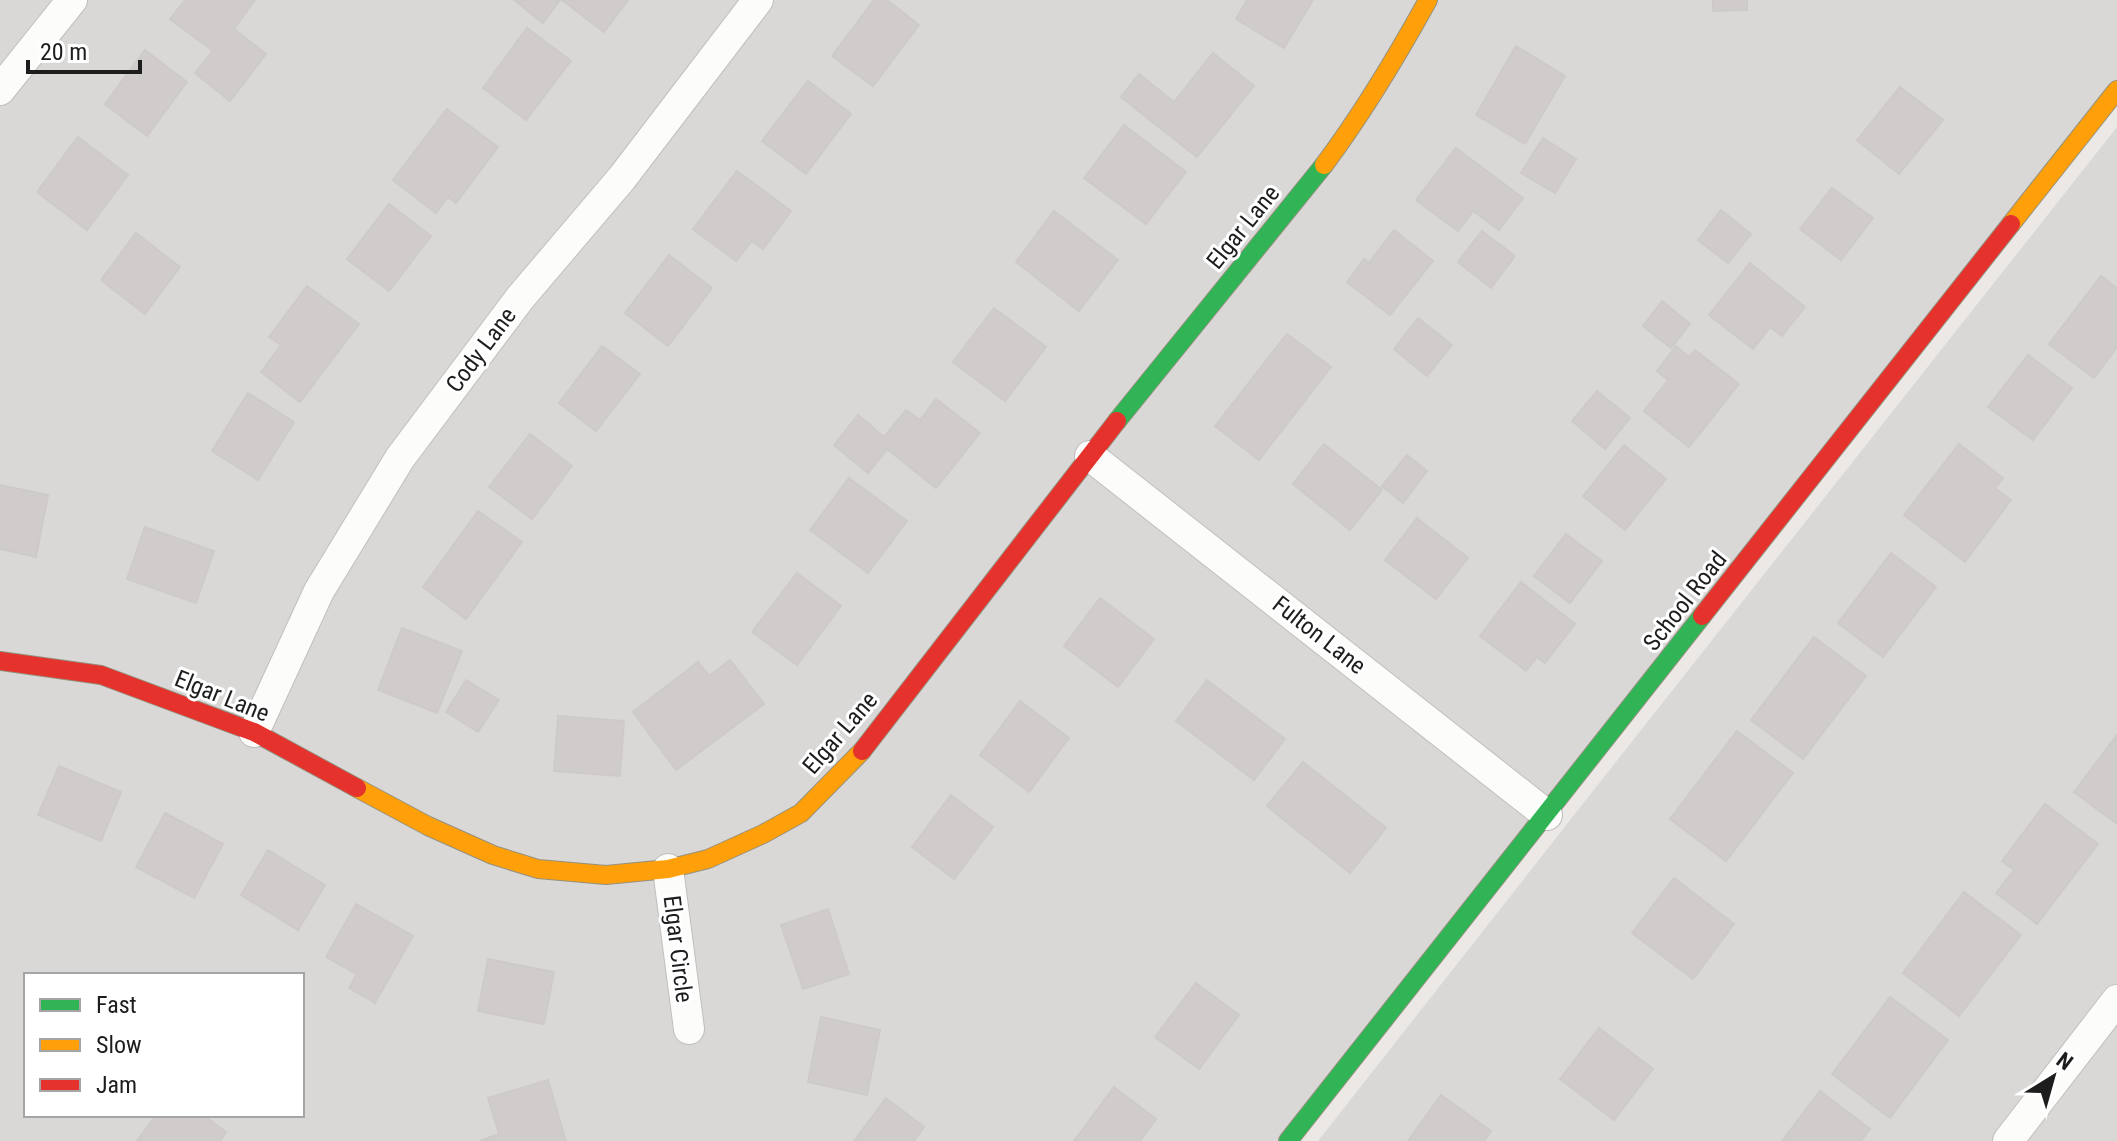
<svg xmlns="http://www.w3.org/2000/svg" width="2117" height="1141" font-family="'Roboto Condensed',sans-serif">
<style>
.residential{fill:#dad8d7;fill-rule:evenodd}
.building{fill:#d0cccb;stroke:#cecac7;stroke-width:2}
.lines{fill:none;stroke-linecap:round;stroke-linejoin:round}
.street-casing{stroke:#c1bfbe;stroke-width:32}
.fast-casing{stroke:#94927f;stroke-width:20}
.slow-casing{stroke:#94927f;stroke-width:20}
.jam-casing{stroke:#94927f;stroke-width:20}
.street{stroke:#fcfcfb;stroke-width:30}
.fast{stroke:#30b455;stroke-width:18}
.slow{stroke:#ff9f0a;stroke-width:18}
.jam{stroke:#e5322d;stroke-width:18}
.labels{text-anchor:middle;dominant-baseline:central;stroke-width:6;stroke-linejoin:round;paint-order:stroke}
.street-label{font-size:24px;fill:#1d1d1d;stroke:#fff}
</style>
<rect width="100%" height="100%" fill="#ebe8e5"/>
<path class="residential" d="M0,0H2117V90L1288,1141H0ZM26,975H302V1115H26Z
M2117,127V1141H1318L1574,815Z"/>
<path class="building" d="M185,0H255L234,29L266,54L230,101L195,73L213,51L170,19Z
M514,0H560L543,23Z
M562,0H628L604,32Z
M874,0H887L919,25L873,86L832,56Z
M1247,0H1313L1284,48L1236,19Z
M1713,0H1747V10L1713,11Z
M527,28L571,61L526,120L483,88Z
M1516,46L1565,76L1525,144L1476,115Z
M145,50L187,82L147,136L105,104Z
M1213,53L1254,86L1197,157L1121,97L1139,74L1174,102Z
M808,81L851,114L806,174L762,141Z
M1900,87L1943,120L1899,174L1857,140Z
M447,109L498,147L456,203L448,197L436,213L393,180Z
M1124,125L1186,172L1146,224L1084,178Z
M78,137L128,175L87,230L37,192Z
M1543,138L1576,159L1555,193L1521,173Z
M1456,148L1523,198L1499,230L1473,211L1458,231L1416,200Z
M737,171L791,211L763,249L752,241L736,261L693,229Z
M1832,188L1873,218L1841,260L1800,229Z
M389,204L431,236L389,291L347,259Z
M1721,210L1751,234L1728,263L1698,240Z
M1054,211L1118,260L1079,311L1016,262Z
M1394,230L1433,261L1390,315L1347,282L1364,259L1369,263Z
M1482,231L1515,256L1491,288L1458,262Z
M136,233L180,267L145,314L101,280Z
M669,255L712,288L668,346L625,313Z
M1750,263L1805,307L1782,336L1770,327L1753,349L1709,315Z
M2101,276L2117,288V347L2094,378L2049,344Z
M307,286L359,324L300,402L261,372L281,345L269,337Z
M1662,301L1690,324L1671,348L1643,326Z
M994,308L1046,347L1005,401L953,362Z
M1418,318L1452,345L1427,376L1394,349Z
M1287,334L1331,367L1259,460L1215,426Z
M602,346L640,374L596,431L559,403Z
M1676,346L1689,357L1695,350L1739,384L1689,447L1644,411L1668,380L1657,371Z
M2028,355L2072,388L2033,440L1988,407Z
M1597,391L1630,418L1605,449L1572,421Z
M248,393L294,422L258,480L212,451Z
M936,399L980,433L936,488L887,449L868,473L834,445L858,415L884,437L906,410L920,420Z
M530,434L572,466L532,519L489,487Z
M1324,444L1382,490L1350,530L1293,484Z
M1959,444L2003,478L1995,488L2011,500L1965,562L1904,515Z
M1624,445L1666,479L1625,530L1583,496Z
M1407,455L1427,471L1403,503L1382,486Z
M849,478L907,521L868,573L810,530Z
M0,485L48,495L36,557L0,549Z
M478,511L522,542L466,619L423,587Z
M1417,518L1468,558L1436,599L1385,560Z
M145,527L214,551L196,603L127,579Z
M1566,534L1602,561L1570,603L1534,576Z
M1891,553L1936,587L1883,657L1838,623Z
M797,573L841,606L797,665L752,632Z
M1521,582L1575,624L1545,663L1537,657L1526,671L1480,636Z
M1100,598L1154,639L1118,687L1064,646Z
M402,628L462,651L437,713L378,690Z
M1814,637L1866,676L1803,759L1751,720Z
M730,660L764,704L676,770L633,712L698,662L709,676Z
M466,680L499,700L478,732L446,712Z
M1207,680L1285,739L1254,780L1176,721Z
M1020,701L1069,738L1029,792L980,755Z
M558,716L624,721L620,776L554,771Z
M1737,731L1793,773L1726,861L1670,819Z
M2117,735V824L2074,792Z
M1303,762L1386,828L1350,873L1267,806Z
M59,766L121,792L101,841L38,815Z
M951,795L993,827L954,879L912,847Z
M2045,804L2098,844L2037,924L1996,893L2014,870L2002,861Z
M165,813L223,844L194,898L136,867Z
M268,850L325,885L298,930L241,895Z
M1674,878L1734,924L1693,979L1632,933Z
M1964,892L2021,935L1959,1016L1903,973Z
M356,904L413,936L375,1003L349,988L357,974L326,957Z
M828,909L849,974L803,989L781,925Z
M488,959L554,972L544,1024L478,1011Z
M1196,983L1239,1015L1199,1069L1155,1037Z
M1890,997L1948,1040L1890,1118L1832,1074Z
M821,1017L880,1030L867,1095L808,1082Z
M1599,1028L1653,1069L1614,1120L1560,1079Z
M548,1080L566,1141H480L499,1134L488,1098Z
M1114,1087L1156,1119L1140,1141H1074Z
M1820,1091L1870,1129L1861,1141H1782Z
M1441,1095L1491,1131L1484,1141H1408Z
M886,1098L924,1127L914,1141H854Z
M156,1115H203L226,1132L220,1141H137Z"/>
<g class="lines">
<g class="street-casing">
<path id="street" d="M0,90L72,0
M1090,456L1547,815
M254,732L319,591L400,458L520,298L622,178L758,0
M668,869L689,1029
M2008,1141L2117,1000"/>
</g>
<g class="fast-casing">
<path id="fast" d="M1117,421L1324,165
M1288,1141L1702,616"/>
</g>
<g class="slow-casing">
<path id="slow" d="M1324,165C1363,113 1396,58 1428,0
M2011,224L2117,90
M357,788L428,826L493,855L538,869L606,875L668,869L708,859L763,834L801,813L862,751"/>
</g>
<g class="jam-casing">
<path id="jam" d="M1702,616L2011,224
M0,661L101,675L254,732L357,788
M862,751L1117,421"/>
</g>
<use href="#street" class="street"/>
<use href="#fast" class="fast"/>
<use href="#slow" class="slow"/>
<use href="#jam" class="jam"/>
</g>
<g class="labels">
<g class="street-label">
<text transform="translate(1243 227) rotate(-51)">Elgar Lane</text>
<text transform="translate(481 350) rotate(-53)">Cody Lane</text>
<text transform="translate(1685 601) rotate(-52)">School Road</text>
<text transform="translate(1319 635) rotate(38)">Fulton Lane</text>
<text transform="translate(222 696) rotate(22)">Elgar Lane</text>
<text transform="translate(840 733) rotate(-49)">Elgar Lane</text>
<text transform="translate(678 949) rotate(83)">Elgar Circle</text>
</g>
</g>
<rect x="24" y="973" width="280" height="144" fill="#ffffff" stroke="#a5a5a5" stroke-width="2"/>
<rect x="40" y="999" width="40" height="12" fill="#30b455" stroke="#a5a5a5" stroke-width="2"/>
<text x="96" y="1013" font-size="24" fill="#1d1d1d">Fast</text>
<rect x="40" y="1039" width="40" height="12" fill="#ff9f0a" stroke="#a5a5a5" stroke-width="2"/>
<text x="96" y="1053" font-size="24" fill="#1d1d1d">Slow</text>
<rect x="40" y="1079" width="40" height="12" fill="#e5322d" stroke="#a5a5a5" stroke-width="2"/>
<text x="96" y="1093" font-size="24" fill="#1d1d1d">Jam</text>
<g transform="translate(2053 1077) rotate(37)" stroke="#ffffff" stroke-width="6" paint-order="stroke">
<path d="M0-6L14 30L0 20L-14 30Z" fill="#1d1d1d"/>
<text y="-12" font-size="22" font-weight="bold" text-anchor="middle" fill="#1d1d1d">N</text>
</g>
<path d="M28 60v12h112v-12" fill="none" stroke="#1d1d1d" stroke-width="4"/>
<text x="40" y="60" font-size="24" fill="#1d1d1d" stroke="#ffffff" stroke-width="6" paint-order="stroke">20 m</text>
</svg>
